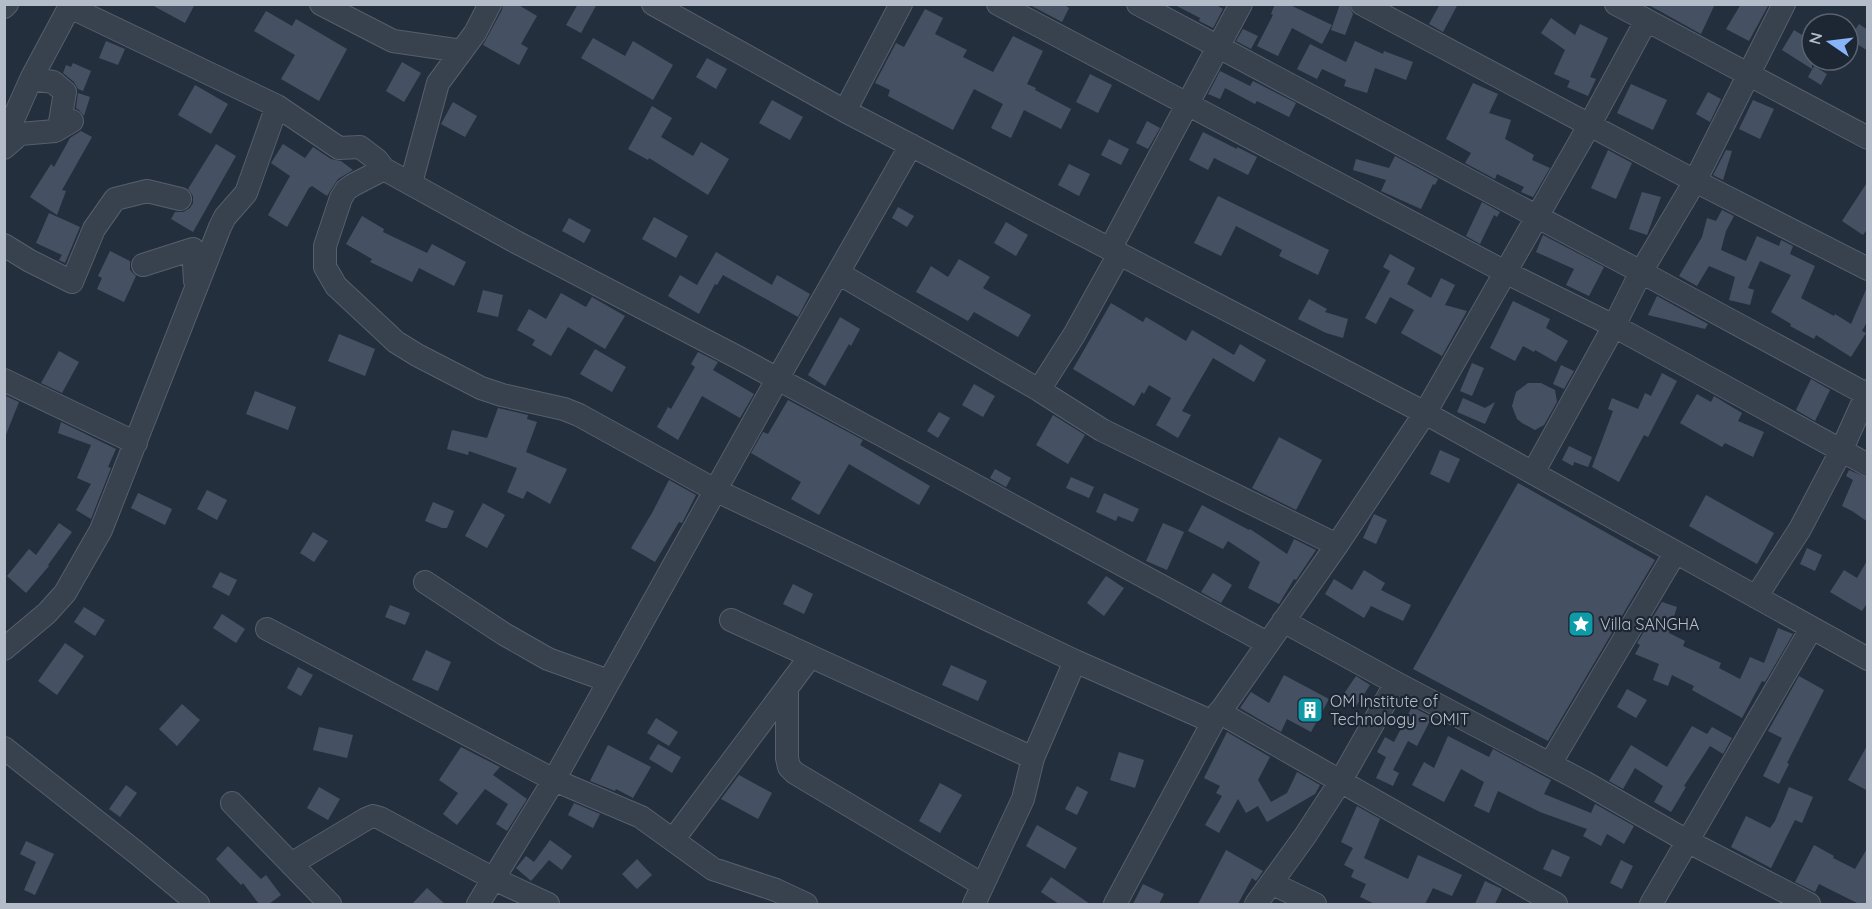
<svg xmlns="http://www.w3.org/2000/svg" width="1872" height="909" font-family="Quicksand,sans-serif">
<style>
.building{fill:#455162}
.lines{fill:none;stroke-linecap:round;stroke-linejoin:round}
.minor-casing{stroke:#565f6c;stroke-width:24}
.minor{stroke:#38414e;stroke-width:22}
.labels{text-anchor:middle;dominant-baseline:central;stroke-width:4.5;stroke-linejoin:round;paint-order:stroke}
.poi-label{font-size:16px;fill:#b4bcc9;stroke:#1d2633;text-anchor:start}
</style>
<rect width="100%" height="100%" fill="#242f3e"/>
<path class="building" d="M150,4H195L185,23Z
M503,4H517L537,16L521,44L528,48L519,65L483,45L502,10Z
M578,4H597L581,33L566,25Z
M1028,4H1063L1069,8L1062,22Z
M1173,4H1215L1223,9L1213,28L1199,21L1200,18Z
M1275,4H1288L1332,25L1322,44L1292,28L1278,56L1257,46L1273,15L1271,14Z
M1340,4L1349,5L1353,14L1345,35L1331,30Z
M1440,4H1458L1443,32L1429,24Z
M1647,4H1715L1701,34Z
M1741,4H1769L1749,41L1726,29Z
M925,9L943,18L935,34L967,50L963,57L993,72L1013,36L1043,51L1027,84L1036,88L1035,90L1071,109L1061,129L1024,110L1011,138L991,128L1003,104L974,89L953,130L888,96L890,90L875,83L896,43L904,47Z
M266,11L292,26L296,19L347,49L319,101L281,79L295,55L254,31Z
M1551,18L1575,35L1580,24L1608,38L1590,77L1596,79L1588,96L1567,87L1570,81L1554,74L1565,50L1541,33Z
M1859,24L1868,30V51L1849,39Z
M1243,29L1258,36L1251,49L1236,41Z
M1794,30L1812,41V69L1782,50Z
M593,38L625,56L633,41L673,65L653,100L581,58Z
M106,41L125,49L118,65L99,58Z
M1355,41L1383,54L1384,51L1413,62L1406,80L1375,68L1367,93L1344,86L1346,80L1322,69L1317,79L1297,69L1310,44L1346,62Z
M707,58L727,69L716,89L696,77Z
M402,62L421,73L404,102L386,91Z
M73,63L91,71L83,91L78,89L74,82L63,73L66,65L71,67Z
M1814,66L1827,74L1821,85L1808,77Z
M1220,71L1250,86L1253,81L1296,103L1289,117L1257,101L1255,104L1225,88L1220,99L1208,94Z
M1090,74L1112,85L1098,113L1076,102Z
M1473,83L1498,94L1489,113L1511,120L1505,139L1534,155L1532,160L1550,168L1533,197L1521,192L1524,187L1497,174L1495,179L1465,163L1471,153L1446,139Z
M1631,84L1667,100L1653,130L1617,113Z
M195,85L228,104L211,134L178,115Z
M1708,92L1721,99L1710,122L1696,114Z
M78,93L90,97L84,116L79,110L76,108Z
M772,100L803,117L790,140L759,123Z
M1753,100L1774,109L1760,139L1739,129Z
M453,102L477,116L465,137L441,124Z
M652,106L672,118L661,137L693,156L701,142L729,159L708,195L649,158L648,160L628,149Z
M1147,121L1160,128L1148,149L1136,143Z
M81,131L92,137L62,190L66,191L57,215L30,197L51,164L54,167L70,138Z
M1203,132L1237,149V147L1257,157L1248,175L1214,158L1208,170L1189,160Z
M1109,139L1129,149L1121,165L1101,155Z
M216,144L236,156L193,232L171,219L175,212H183L190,208L193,203V196L188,189Z
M283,144L305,158L313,147L331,159L341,161L353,170L338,179L327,196L312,186L309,188L287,227L268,215L290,176L271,163Z
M1608,150L1632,163L1616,199L1591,188Z
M1726,150L1732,151L1723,180L1713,175Z
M1395,156L1438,179L1435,185L1433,184L1421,209L1381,191L1386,180L1353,170L1356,159L1389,168Z
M1069,164L1090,174L1079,196L1058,185Z
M1868,181V228L1863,235L1842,221Z
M1642,192L1661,197L1647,235L1629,229Z
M1218,196L1329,250L1318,275L1279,256L1282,250L1236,226L1221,256L1194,243Z
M1482,202L1500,212L1497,217L1494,215L1480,244L1466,236Z
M898,207L914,216L907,227L892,218Z
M1722,210L1734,216L1726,231L1721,250L1746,261L1757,236L1779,246L1781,240L1793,246L1790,254L1815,266L1801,298L1834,316L1835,314L1851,324L1868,285V320L1862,331L1866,333L1851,357L1816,335L1814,339L1790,326L1791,324L1771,312L1791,275L1760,261L1748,288L1754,290L1750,305L1729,300L1735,277L1709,266L1697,286L1679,276L1702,237L1707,218L1716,221Z
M49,213L80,227L65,263L59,260L62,255L36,243Z
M362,216L384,229L383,232L427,253L432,244L466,262L454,286L419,268L412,282L370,262L372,259L346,244Z
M654,217L688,236L676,258L642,239Z
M569,218L591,230L584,243L562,231Z
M1006,222L1028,235L1016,256L994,243Z
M1543,235L1604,267L1589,296L1566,285L1574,269L1536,252Z
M110,251L130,261V270L136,276L124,302L97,289L102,278L98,276Z
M716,252L772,285L777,275L810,294L798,317L723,275L717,285L715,284L699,314L668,296L680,275L697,285Z
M1390,254L1415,268L1407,284L1431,298L1441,278L1455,285L1445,305L1467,311L1442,356L1401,333L1414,310L1390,297L1376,324L1365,318L1390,271L1383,267Z
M959,259L990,277L983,288L1031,315L1018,337L974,312L968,321L916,292L931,266L948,277Z
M483,290L503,295L498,317L477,312Z
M561,293L586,307L592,297L625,316L605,349L568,327L551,356L532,345L535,340L517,330L529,309L546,319Z
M1657,296L1708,324L1705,329L1648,315Z
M1309,299L1327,309L1325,312L1348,319L1343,338L1326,333L1298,319Z
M1513,301L1550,319L1546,328L1568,341L1556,362L1535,350L1534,352L1523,346L1515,361L1490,348Z
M1111,303L1143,322L1146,317L1186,341L1192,330L1234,355L1240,344L1266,360L1254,382L1213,358L1182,411L1191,415L1178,438L1156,425L1171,398L1149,385L1144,394L1142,392L1134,406L1073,369Z
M840,317L860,329L851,346L849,344L825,386L808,375Z
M339,334L375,349L365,376L328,361Z
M595,349L626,367L612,392L580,374Z
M59,351L79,362L62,393L41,383Z
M698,352L718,362L713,370L754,394L740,418L702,396L678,440L657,427L668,407L671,409L695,367L691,364Z
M1472,363L1484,368L1472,396L1460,391Z
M1561,365L1574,371L1564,389L1553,384Z
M1662,373L1677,381L1648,437L1644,435L1619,482L1592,467L1613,411L1608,409L1612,398L1638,409L1645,393L1651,396Z
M1811,379L1830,390L1815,421L1796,410Z
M1528,383H1541L1555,390L1557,402L1544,425L1535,430L1522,423L1517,419L1512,406L1516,392Z
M974,384L995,396L983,417L962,405Z
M255,391L296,407L288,430L246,414Z
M1697,394L1711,402L1714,396L1742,413L1738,421L1764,432L1753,457L1725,443L1722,447L1680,423Z
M6,396L19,402L5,437L4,398Z
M1463,398L1485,408L1495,402L1485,424L1457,412Z
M788,400L863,440L860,445L930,486L919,505L849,464L819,515L791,499L801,482L751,453L763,432L768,434Z
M498,408L528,415L527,419L537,422L526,452L567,469L550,504L527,491L523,499L507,492L517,468L469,451L468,455L447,449L452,430L487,438Z
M939,412L950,418L938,438L927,431Z
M1053,415L1085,435L1068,464L1036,445Z
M61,422L116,449L108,467L111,468L91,519L76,510L91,484L77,478L91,445L58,433Z
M1279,437L1322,460L1296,510L1252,488Z
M1569,446L1592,457L1588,467L1574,462L1573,466L1562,460Z
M1440,450L1460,459L1449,483L1430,474Z
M995,469L1011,478L1006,487L990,478Z
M1849,470L1868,478V522L1852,511L1842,506L1853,480L1846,476Z
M1071,477L1094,487L1089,498L1066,488Z
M669,480L696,495L682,523L679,522L655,562L631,548L652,513Z
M1518,483L1655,560L1548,741L1413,669Z
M207,490L227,500L217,520L197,509Z
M138,493L172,509L165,525L131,508Z
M1104,493L1139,509L1133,522L1118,516L1116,521L1096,512Z
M1706,495L1774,533L1757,564L1689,526Z
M433,502L454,511L447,528H442L425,521Z
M483,503L505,515L487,548L465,536Z
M1202,505L1249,530L1250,529L1287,554L1294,539L1316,550L1296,580L1294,579L1279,604L1248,588L1260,562L1228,541L1223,549L1188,531Z
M1374,514L1387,520L1376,544L1363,538Z
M59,523L72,532L48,565L49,566L26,593L7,576L29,549L36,555Z
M1163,523L1184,532L1167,570L1146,561Z
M313,532L328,541L314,562L300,553Z
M1807,548L1822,555L1815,571L1800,564Z
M1868,559V602L1862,611L1830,592L1844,570L1857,578Z
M1364,570L1385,583L1381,590L1411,605L1403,621L1371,606L1364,618L1325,594L1334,579L1352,590Z
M220,572L237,580L229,596L212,587Z
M1213,573L1232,585L1221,603L1201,592Z
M1106,576L1124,588L1104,616L1087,603Z
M793,584L813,594L804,614L783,604Z
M1662,602L1677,607L1669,633L1685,641L1683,646L1721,663L1719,668L1740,679L1750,657L1764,663L1778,628L1793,634L1765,682L1762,681L1742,718L1692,690L1694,686L1672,675L1668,686L1653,680L1659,664L1635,654L1640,645L1637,643Z
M390,605L410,613L405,625L385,617Z
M84,607L105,620L95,636L74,622Z
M222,614L245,629L236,643L213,628Z
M65,643L84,656L57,695L38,681Z
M426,650L451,662L438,691L412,680Z
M951,665L987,681L978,701L942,685Z
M298,667L313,675L301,696L287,688Z
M1284,675L1329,699L1311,732L1287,719L1281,732L1240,708L1251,692L1269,703Z
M1356,676L1370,685L1355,708L1341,698Z
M1799,676L1824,690L1787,763L1789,764L1779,784L1763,776L1782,738L1768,731Z
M1627,689L1647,700L1636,718L1617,707Z
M182,704L200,720L177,746L159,729Z
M1412,707L1432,717L1417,746L1408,741L1393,770L1399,773L1393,786L1376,778L1386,757L1377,752L1385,737L1394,742Z
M656,718L678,732L669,746L647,733Z
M1692,726L1707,734L1712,727L1732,738L1723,754L1710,746L1684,786L1686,787L1671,812L1654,802L1663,786L1635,768L1623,789L1609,781L1631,745L1667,767Z
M319,727L353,735L347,758L313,750Z
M1227,732L1270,757L1258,780L1271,802L1287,793L1297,772L1320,785L1315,794L1267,822L1258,806L1246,813L1238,799L1219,833L1205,825L1222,796L1216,793L1220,786L1204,778Z
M1448,736L1489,757L1493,749L1551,780L1544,794L1591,813L1595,804L1634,826L1624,844L1607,834L1601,846L1583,836L1587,829L1540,812L1498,791L1489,813L1474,806L1484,782L1461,769L1444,802L1412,785L1424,762L1434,768Z
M658,744L681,757L672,773L649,759Z
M1868,744V791L1848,780Z
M608,745L651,767L633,798L616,789L615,791L590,781Z
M461,747L500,767L493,775L527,799L507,831L496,824L508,804L485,789L457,825L443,814L458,793L439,780Z
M1119,752L1144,760L1135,788L1110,780Z
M739,775L772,793L758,819L721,799Z
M940,783L962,795L940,833L919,821Z
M126,785L137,793L120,817L109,809Z
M1077,786L1088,792L1077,815L1065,809Z
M319,787L340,799L328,820L307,808Z
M1789,787L1813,797L1802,823L1795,820L1771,868L1731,847L1746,816L1770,828L1775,821Z
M574,803L600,814L593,828L568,815Z
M1357,806L1380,819L1364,858L1408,879L1418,855L1462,875L1452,896L1433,888L1425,904H1375L1360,897L1366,884L1351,877L1354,870L1344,865L1353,848L1341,842Z
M1037,825L1077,848L1065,869L1026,846Z
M550,840L572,856L562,870L549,860L531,881L516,868L526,856L534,862Z
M26,841L54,854L35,895L24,890L36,862L20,854Z
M1814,845L1834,856L1833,858L1855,869L1868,847V904H1859L1819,884L1815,892L1795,882Z
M228,846L261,879L266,875L281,895L269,904H259L243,883L241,885L216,859Z
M1552,849L1570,857L1561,877L1543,869Z
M1226,850L1263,871L1256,881L1252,878L1238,904H1198Z
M637,859L652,875L637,889L622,874Z
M1621,860L1633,866L1622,889L1610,883Z
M1051,877L1090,904H1059L1041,892Z
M1485,881L1502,889L1495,904H1475Z
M1143,884L1164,894L1159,904H1133Z
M427,888L445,904H412Z"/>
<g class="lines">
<g class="minor-casing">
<path id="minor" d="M321,4L393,41L462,51
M653,4L845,111L1425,413L1868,659
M998,4L1507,273L1614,326L1868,465
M1138,4L1641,272L1868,395
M1362,4L1695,181L1868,269
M1616,4L1868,138
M4,7L7,4
M70,7L277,106L339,148L360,147L377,160L384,169L516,242L739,358L1267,643
M31,79L53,82L65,92L59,128
M845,111L901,4
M4,140L31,79L71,4
M4,148L20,134L55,131L72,121
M384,169L353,185L346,190L341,198L325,246V267L336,286L396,342L417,355L481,388L502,395L564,409L579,415L715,490L1075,661L1213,722
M411,183L438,83L475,33L490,4
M4,245L30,261L72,282L94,229L115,199L147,191L180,199
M1110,249L1241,4
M143,265L193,249L195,281
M838,273L1039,390L1102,430L1337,545
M4,380L136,443
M1039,390L1074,335L1119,254
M1533,473L1614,326L1641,272L1695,181L1784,4
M425,582L504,634L548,659L609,681
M1756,597L1800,529L1841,451L1868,391
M731,620L1033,758
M1283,621L1396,683L1584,782L1687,841L1809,904
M267,629L554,780L641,817L713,869L776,890L806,904
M4,649L47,613L65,593L101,530L220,227L225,217L246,193L277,106
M787,688V758L789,767L795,773L983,885
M1219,712L1556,904
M4,748L138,854L198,904
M1550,764L1675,553
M232,803L330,904
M673,840L810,657
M291,864L366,819L373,816L380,818L494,879L548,904
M1271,883L1315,904
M478,904L554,780L778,378L911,145
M974,904L1023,799L1033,758L1075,661
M1115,904L1213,722L1337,545L1425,413L1590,124L1646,21
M1256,904L1305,836L1340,782L1396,683
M1651,904L1811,629"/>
</g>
<use href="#minor" class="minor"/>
</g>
<defs>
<g id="sight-square" transform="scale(1.35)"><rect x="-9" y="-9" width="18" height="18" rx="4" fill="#0f9aa8" stroke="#1d2633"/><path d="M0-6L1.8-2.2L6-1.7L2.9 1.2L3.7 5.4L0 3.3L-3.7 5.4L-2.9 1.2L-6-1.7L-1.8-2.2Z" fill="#fff"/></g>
<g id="building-square" transform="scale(1.35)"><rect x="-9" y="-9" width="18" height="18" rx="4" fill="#0f9aa8" stroke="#1d2633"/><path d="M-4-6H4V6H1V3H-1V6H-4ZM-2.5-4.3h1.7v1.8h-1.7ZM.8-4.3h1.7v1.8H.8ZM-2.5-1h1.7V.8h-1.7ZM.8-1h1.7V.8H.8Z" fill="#fff"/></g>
</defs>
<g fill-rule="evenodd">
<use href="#sight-square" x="1581" y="624"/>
<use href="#building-square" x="1310" y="710"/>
</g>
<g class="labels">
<g class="poi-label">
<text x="1600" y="624">Villa SANGHA</text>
<text x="1330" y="701">OM Institute of<tspan x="1330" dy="18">Technology - OMIT</tspan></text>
</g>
</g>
<rect width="1872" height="909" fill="none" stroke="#b4bcc9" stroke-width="12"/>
<g transform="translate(1830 42) rotate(284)"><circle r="28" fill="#1d2633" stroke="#59626f" stroke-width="1.5"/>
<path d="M0-4.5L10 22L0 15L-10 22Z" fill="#8ab4f8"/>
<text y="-9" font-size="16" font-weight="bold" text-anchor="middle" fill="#b4bcc9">N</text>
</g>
</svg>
